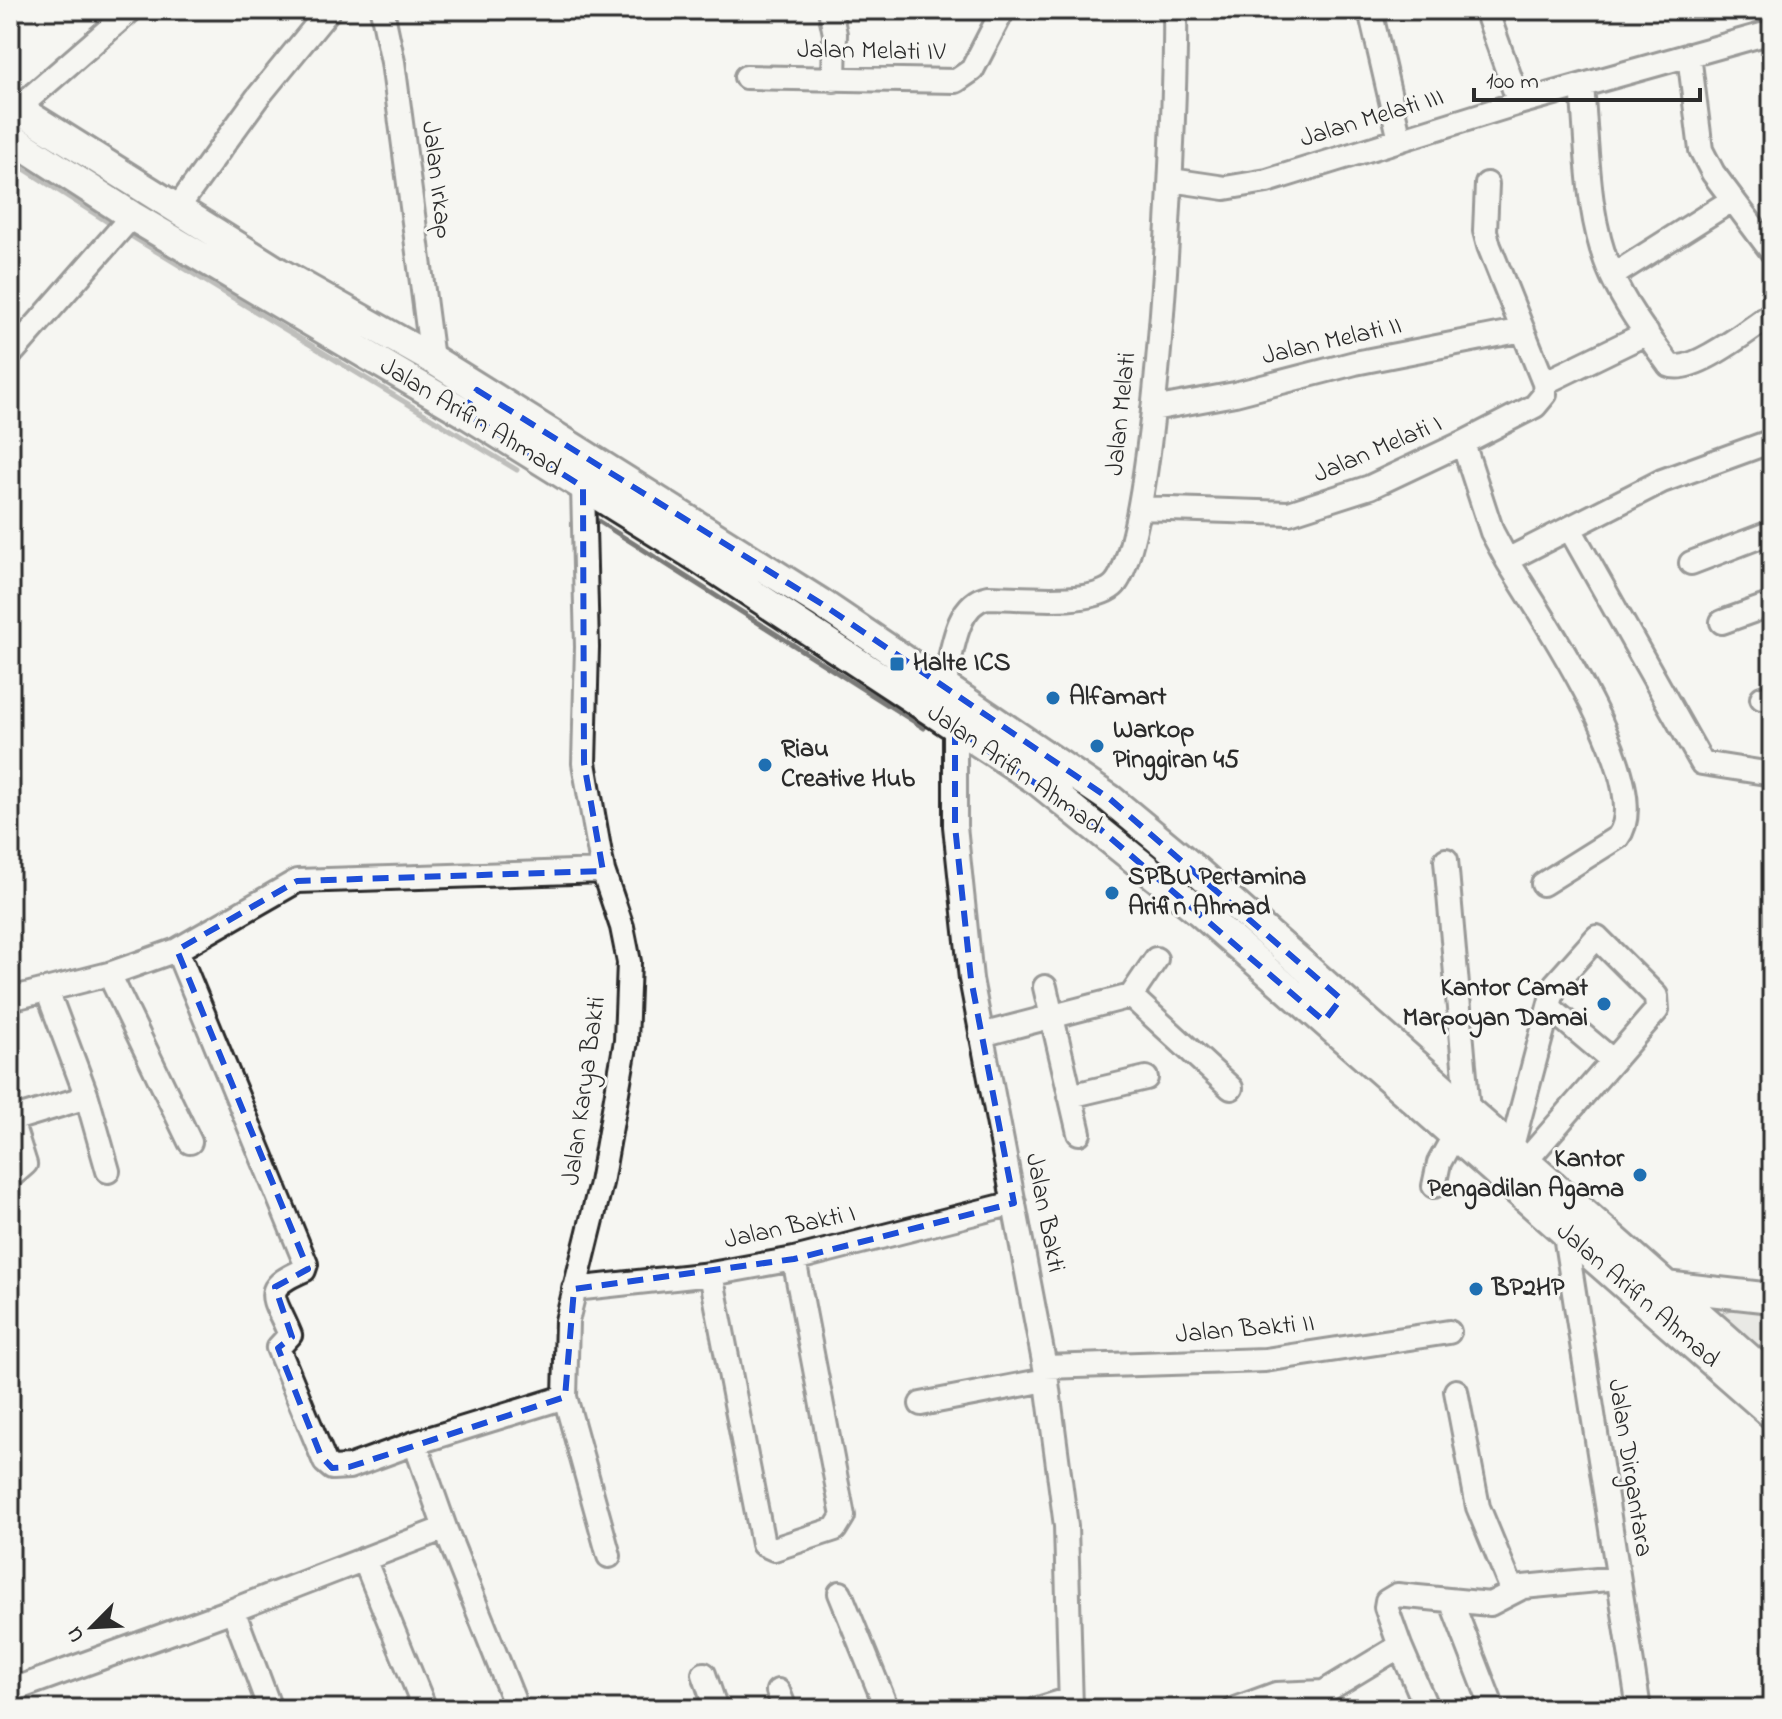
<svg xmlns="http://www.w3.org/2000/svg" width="1782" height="1719" font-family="'Indie Flower',sans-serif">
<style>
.green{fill:#d9d9d5;stroke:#828280;stroke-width:2}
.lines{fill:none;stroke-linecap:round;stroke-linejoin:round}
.stream{stroke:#7a7a78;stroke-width:5}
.minor-casing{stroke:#2b2b2b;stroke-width:28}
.major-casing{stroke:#2b2b2b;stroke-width:34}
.minor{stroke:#f6f6f2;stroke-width:22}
.major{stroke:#f6f6f2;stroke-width:28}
.marked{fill:none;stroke:#1d4ed8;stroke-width:6;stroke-dasharray:16 10;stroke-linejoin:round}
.poi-dot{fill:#1f6fb2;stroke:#f6f6f2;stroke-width:3}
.labels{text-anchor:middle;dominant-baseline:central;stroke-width:6;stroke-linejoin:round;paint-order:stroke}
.street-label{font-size:26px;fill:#2b2b2b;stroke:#f6f6f2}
.poi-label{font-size:26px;font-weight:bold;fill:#2b2b2b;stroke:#f6f6f2;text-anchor:start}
</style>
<rect width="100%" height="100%" fill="#f6f6f2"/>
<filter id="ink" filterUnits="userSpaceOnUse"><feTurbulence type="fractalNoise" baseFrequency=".0125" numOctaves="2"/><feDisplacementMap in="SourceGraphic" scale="16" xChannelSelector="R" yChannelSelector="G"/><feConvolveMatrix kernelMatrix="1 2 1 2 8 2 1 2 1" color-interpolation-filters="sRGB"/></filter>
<g filter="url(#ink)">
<path class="green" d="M1740,1307L1772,1310V1364L1711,1316Z"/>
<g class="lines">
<path class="stream" d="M10,160L109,223
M131,236L517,470
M595,519L924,728"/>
<g class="minor-casing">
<path id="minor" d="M382,10L393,62L432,359
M830,10L835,34L834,80
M1370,10L1400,140
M1486,10L1519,103
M1689,55L1701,150L1713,173L1772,252
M746,77L956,81L972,70L1003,10
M1582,86C1588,148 1586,219 1612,276C1626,307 1649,337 1669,365C1692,376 1751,328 1772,314
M17,109L131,10
M1171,180L1225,188L1267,181L1519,103L1772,32
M176,210L257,98L329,10
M1612,276L1732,200
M10,355L132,216
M1544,383L1647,333
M1153,409L1235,394L1355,363L1523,330
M1463,443L1535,406L1545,394L1544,383L1489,246L1485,231L1487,184
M583,487L587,647L584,763L603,871L622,927L629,962L626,1041L601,1183L567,1321L565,1397L609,1556
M1140,508L1289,513L1370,487L1463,443L1492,532L1507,560L1662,481L1772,441
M1570,529L1702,763L1772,774
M1507,560C1536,608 1658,785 1618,837L1543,884
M1691,563L1772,532
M1722,622L1772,604
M944,686C952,658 954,603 988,597C1018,597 1090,606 1113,586C1159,547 1177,90 1175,10
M1762,698L1772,695
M955,728V826L971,979L1045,1367L1066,1526L1071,1709
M1446,860L1468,1111
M177,950L306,1264L304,1270C258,1290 275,1297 290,1335L278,1348L325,1462L332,1468L349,1467L415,1443L565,1397
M109,974L190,1142
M1045,987L1079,1133
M47,990L87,1097L108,1171
M1131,996L1156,959
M10,999L109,974L177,950L297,881L603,871
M1549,1007L1613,1061
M981,1035L1131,996L1231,1088
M1070,1096L1146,1078
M10,1117L25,1164L10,1177
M11,1120L87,1097
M1511,1150L1555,984L1597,937L1656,996L1657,1010L1525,1162
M1434,1186L1439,1163L1454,1136
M1565,1235L1639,1709
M711,1274L763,1544L774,1549L835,1529L843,1516L794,1259
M574,1289L711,1274L794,1259L1014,1203
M1045,1367L1265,1360L1449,1332
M1456,1391L1478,1507L1511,1587L1517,1589
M921,1404L1046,1380
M445,1528L517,1709
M364,1559L425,1709
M840,1593L887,1709
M1452,1603L1493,1709
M1400,1646L1427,1709
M704,1674L716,1709
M10,1691L233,1610
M778,1691L785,1709
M270,1709L233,1610L445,1528L415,1443
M1038,1709L1071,1699
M1235,1709L1276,1694L1324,1692L1400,1646L1386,1607L1387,1601L1397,1595L1490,1604L1523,1587L1618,1578"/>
</g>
<g class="major-casing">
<path id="major" d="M10,104L278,272L432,359L822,604L1110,799L1192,867L1772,1379
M10,137L132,216L464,412L697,557L1038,781L1199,911L1772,1414
M1665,1286L1772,1298"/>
</g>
<use href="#minor" class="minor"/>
<use href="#major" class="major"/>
</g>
</g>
<path d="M0 0H1782V1719H0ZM477,390L822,604L1110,799L1341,999L1324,1021L1093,823L955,728V826L971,979L1014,1203L794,1259L574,1289L565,1397L349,1467L332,1468L321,1456L278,1348L292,1337L275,1287L308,1269L177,950L297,881L603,871L584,763L583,487L464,412Z" fill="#f6f6f2" fill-opacity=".55" fill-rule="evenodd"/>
<path class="marked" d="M477,390L822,604L1110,799L1341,999L1324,1021L1093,823L955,728V826L971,979L1014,1203L794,1259L574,1289L565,1397L349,1467L332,1468L321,1456L278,1348L292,1337L275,1287L308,1269L177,950L297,881L603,871L584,763L583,487L464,412Z"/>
<g class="poi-dot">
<rect x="889" y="656" width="16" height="16" rx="4"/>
<circle cx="1053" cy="698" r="8"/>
<circle cx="1097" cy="746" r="8"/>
<circle cx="765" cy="765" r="8"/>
<circle cx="1112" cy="893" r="8"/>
<circle cx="1604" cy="1004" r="8"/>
<circle cx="1640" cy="1175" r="8"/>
<circle cx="1476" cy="1289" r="8"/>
</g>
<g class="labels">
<g class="street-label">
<text transform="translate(871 52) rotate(1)">Jalan Melati IV</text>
<text transform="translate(1372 119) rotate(-17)">Jalan Melati III</text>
<text transform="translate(436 180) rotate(83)">Jalan Irkap</text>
<text transform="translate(1332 342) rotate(-13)">Jalan Melati II</text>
<text transform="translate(1122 414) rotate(-84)">Jalan Melati</text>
<text transform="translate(470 418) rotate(31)">Jalan Arifin Ahmad</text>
<text transform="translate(1378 450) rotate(-23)">Jalan Melati I</text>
<text transform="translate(1014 770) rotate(35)">Jalan Arifin Ahmad</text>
<text transform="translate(585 1091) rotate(-82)">Jalan Karya Bakti</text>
<text transform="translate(1044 1213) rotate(79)">Jalan Bakti</text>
<text transform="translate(790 1228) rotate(-12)">Jalan Bakti I</text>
<text transform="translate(1637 1296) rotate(41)">Jalan Arifin Ahmad</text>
<text transform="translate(1245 1330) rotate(-5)">Jalan Bakti II</text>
<text transform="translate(1629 1468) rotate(81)">Jalan Dirgantara</text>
</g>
<g class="poi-label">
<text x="913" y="664">Halte ICS</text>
<text x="1069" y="698">Alfamart</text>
<text x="1113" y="731">Warkop<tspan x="1113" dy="30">Pinggiran 45</tspan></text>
<text x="781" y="750">Riau<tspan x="781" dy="30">Creative Hub</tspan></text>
<text x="1128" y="878">SPBU Pertamina<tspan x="1128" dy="30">Arifin Ahmad</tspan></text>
<text x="1588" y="989" text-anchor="end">Kantor Camat<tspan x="1588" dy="30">Marpoyan Damai</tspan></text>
<text x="1624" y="1160" text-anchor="end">Kantor<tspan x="1624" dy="30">Pengadilan Agama</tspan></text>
<text x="1492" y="1289">BP2HP</text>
</g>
</g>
<rect width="1782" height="1719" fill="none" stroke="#f6f6f2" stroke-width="40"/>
<rect x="20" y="20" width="1742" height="1679" fill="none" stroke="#2b2b2b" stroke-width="3" filter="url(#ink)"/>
<g transform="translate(92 1627) rotate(246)" stroke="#f6f6f2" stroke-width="6" paint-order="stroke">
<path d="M0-6L14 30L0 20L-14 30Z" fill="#2b2b2b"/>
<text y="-12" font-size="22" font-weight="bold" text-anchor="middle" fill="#2b2b2b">U</text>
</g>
<path d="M1474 88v12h226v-12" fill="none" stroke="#2b2b2b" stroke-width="4"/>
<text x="1486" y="88" font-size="24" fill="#2b2b2b" stroke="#f6f6f2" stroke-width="6" paint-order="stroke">100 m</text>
</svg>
